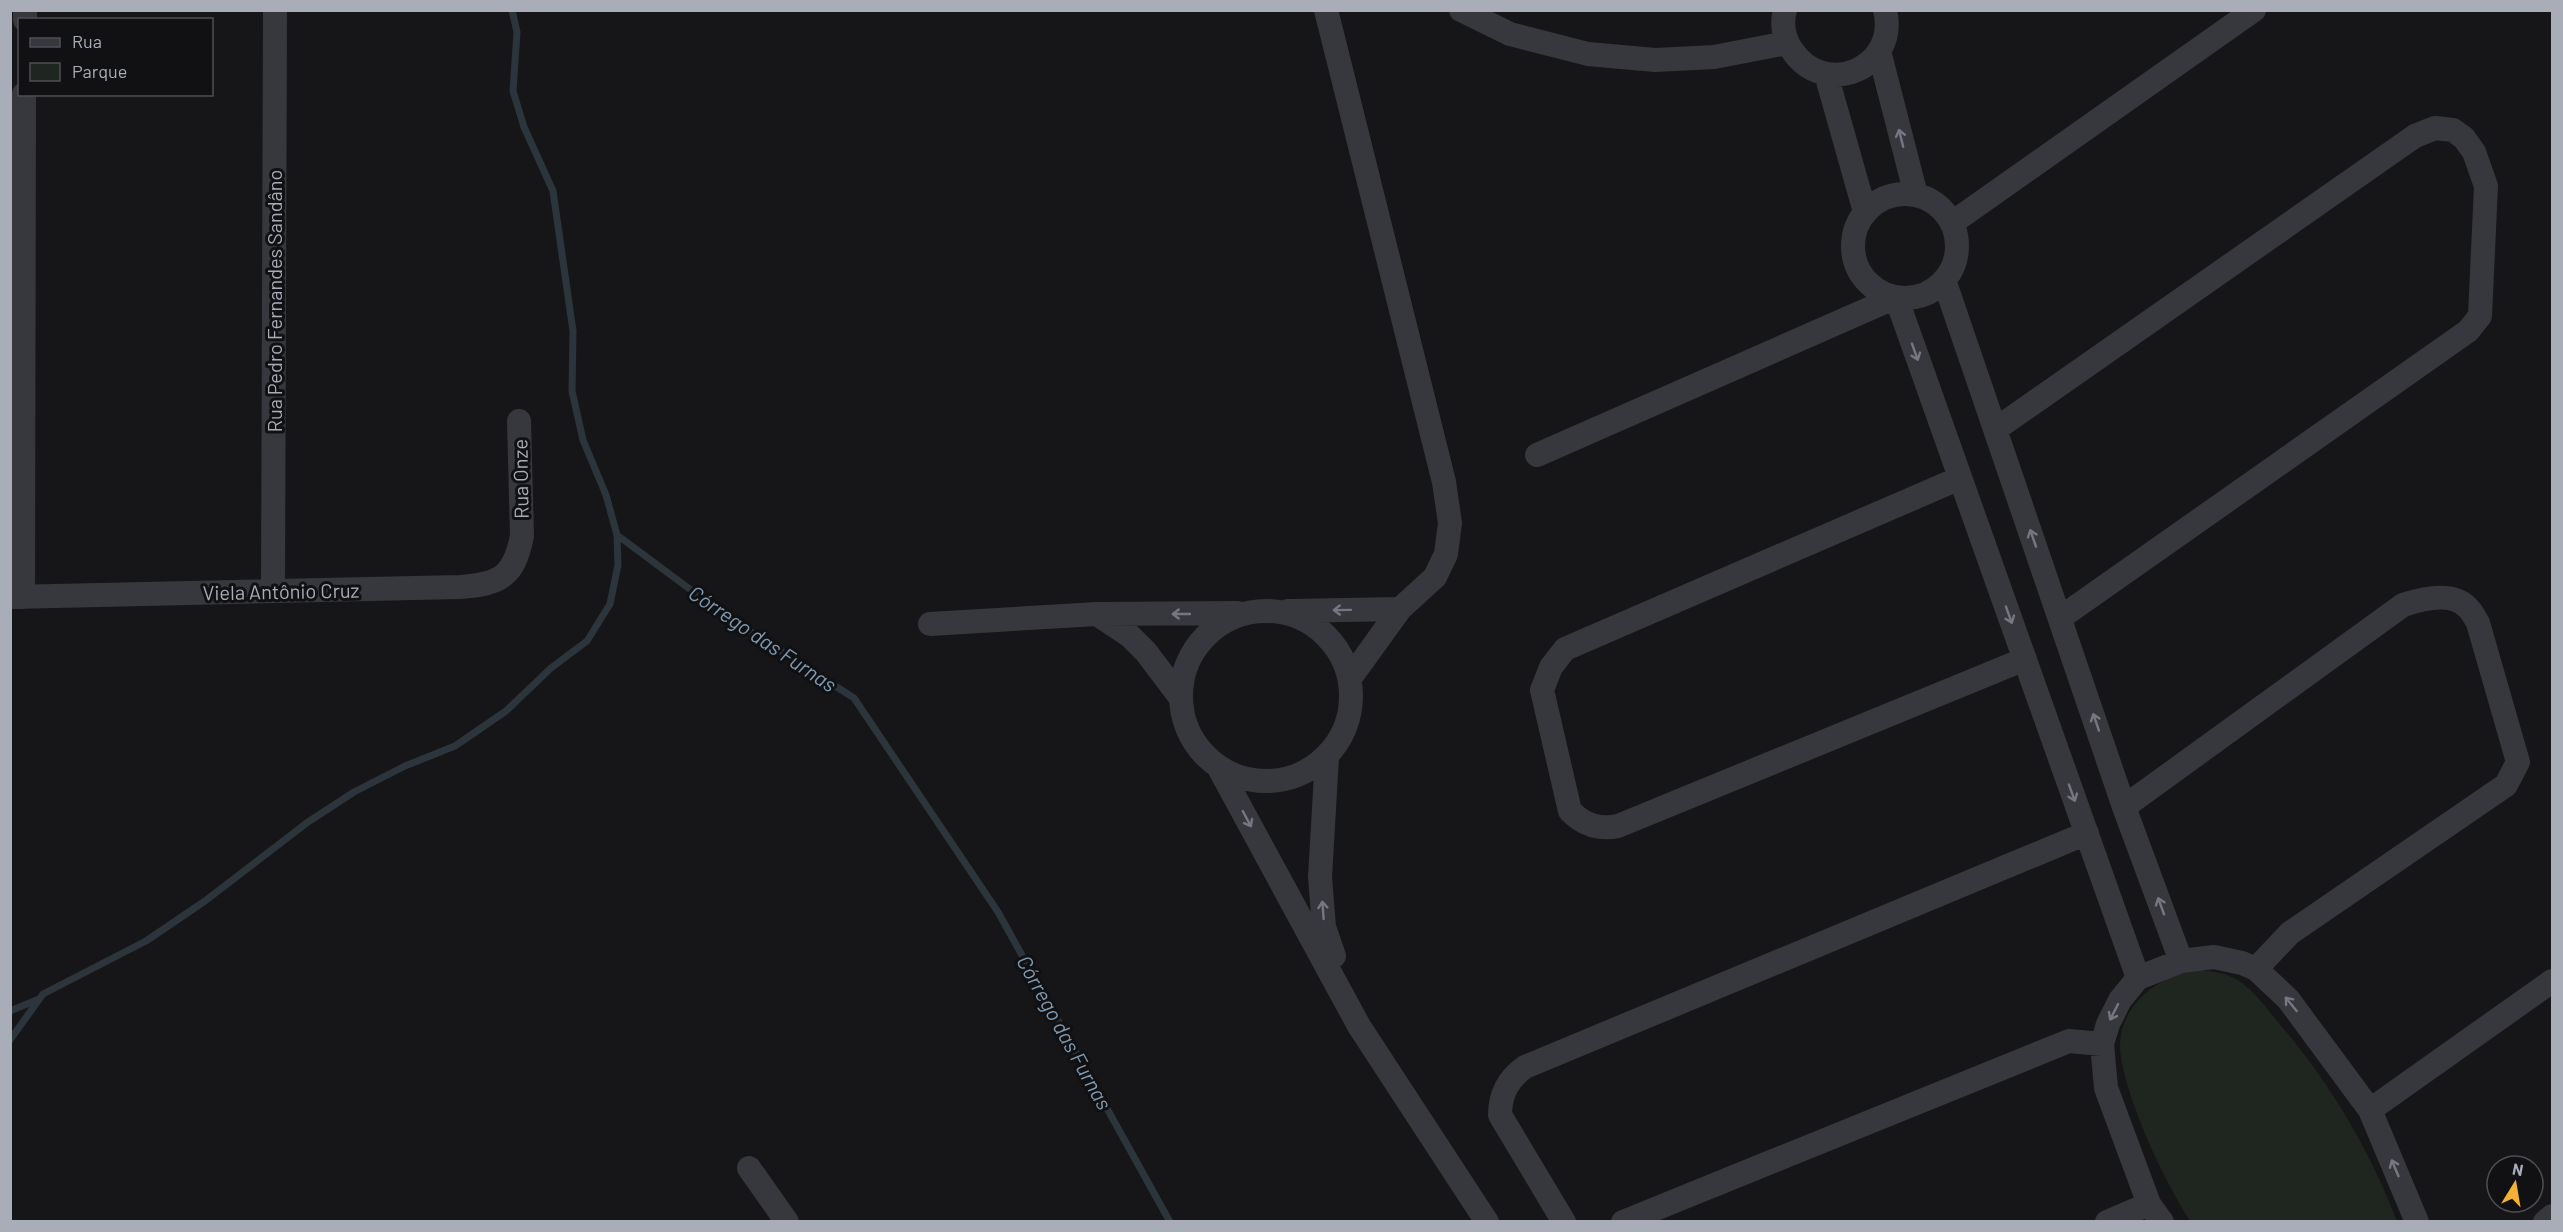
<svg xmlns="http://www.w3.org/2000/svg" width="2563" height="1232" font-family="Barlow,sans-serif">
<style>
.green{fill:#1e261f}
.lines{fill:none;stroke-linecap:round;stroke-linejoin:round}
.stream{stroke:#2c353c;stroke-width:7}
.street{stroke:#37383d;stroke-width:24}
.oneway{stroke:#757881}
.labels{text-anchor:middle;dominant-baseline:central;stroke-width:6;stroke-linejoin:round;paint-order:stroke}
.street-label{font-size:20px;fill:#a8adb8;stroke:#111113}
.water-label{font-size:21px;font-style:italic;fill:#7f9bb3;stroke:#111113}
</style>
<rect width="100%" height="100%" fill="#161618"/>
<path class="green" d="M2195,970C2210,971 2226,972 2239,981C2253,990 2267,1008 2277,1021C2329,1081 2368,1147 2397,1221H2190C2164,1180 2129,1106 2121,1058C2113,1011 2154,977 2195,970Z"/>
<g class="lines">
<path class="stream" d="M617,535L726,616L854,698L998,912L1170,1222
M10,1011L39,999
M10,1040L43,994L146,941L205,901L308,822L354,792L405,766L455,746L506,711L551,668L587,641L610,604L618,565L617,535L606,495L583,440L572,391L573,331L553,191L524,127L513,91L517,32L512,10"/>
<path class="street" d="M1326,10L1444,482L1450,523L1446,554L1435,577L1400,609L1351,677
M1461,10L1510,34L1588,54L1655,60L1714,57L1787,43
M1785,10C1781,24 1784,39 1792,50C1824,99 1899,69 1885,10
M25,20V10
M1879,51L1916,195
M1826,74L1865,212
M1853 246a52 52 0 1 1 104 0a52 52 0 1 1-104 0Z
M1952,223L2254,10
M1944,280L2124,807L2181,961
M1996,429L2415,136L2435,128L2453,130L2464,138L2474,152L2486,186L2480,316L2468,331L2060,618
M1537,455L1896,297L2138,978
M1960,478L1565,649L1551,667L1542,690L1570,811C1584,825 1599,830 1618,826L2025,659
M273,591L275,10
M10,597L460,587C500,584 514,577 522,536L519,421
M23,597L24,94
M1181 696a85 85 0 1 1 170 0a85 85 0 1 1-170 0Z
M1288,611L1400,609
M1097,614L1130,636L1146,652L1180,697
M930,624L1097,614L1237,613
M1327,757L1320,877L1324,927L1334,956
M1219,768L1359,1026L1487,1222
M2124,807L2403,605C2421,599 2451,591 2467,607C2472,611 2475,618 2478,623L2518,762L2506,785L2290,933L2256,969
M2370,1110L2552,981
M749,1168L787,1222
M1564,1222L1500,1115C1500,1094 1508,1079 1525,1067L2087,833
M1623,1222L2069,1041L2102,1044
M2107,1222L2149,1204
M2162,1222L2149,1204L2106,1088L2102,1044L2108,1024L2120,1000L2138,978L2181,961L2214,957L2242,963L2256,969L2288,999L2370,1110L2417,1222
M2545,1222L2552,1216"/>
</g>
<defs><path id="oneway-shaft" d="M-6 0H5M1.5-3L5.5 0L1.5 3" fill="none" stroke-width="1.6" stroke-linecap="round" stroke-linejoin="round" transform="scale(1.5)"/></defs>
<g class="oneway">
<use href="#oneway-shaft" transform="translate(1901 138) rotate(-104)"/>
<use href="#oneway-shaft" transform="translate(1915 352) rotate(70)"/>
<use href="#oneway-shaft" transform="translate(2033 538) rotate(-109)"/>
<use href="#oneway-shaft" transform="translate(1342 610) rotate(179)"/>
<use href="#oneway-shaft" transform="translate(1181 614) rotate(180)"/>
<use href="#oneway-shaft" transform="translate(2009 615) rotate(70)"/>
<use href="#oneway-shaft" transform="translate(2096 722) rotate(-109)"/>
<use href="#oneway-shaft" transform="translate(2072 793) rotate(70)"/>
<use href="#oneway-shaft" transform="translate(1247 819) rotate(62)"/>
<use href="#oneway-shaft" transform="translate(2161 906) rotate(-110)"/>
<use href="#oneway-shaft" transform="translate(1323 910) rotate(-94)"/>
<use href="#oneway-shaft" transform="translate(2291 1004) rotate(-129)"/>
<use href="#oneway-shaft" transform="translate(2114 1012) rotate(117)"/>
<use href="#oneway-shaft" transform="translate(2395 1168) rotate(-113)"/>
</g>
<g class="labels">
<g class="street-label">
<text transform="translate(274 301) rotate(-90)">Rua Pedro Fernandes Sandâno</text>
<text transform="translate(520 479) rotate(-91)">Rua Onze</text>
<text transform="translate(281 591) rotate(-1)">Viela Antônio Cruz</text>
</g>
<g class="water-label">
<text transform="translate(763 638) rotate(34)">Córrego das Furnas</text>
<text transform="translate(1065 1032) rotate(61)">Córrego das Furnas</text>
</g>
</g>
<rect width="2563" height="1232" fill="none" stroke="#a8adb8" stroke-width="24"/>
<rect x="18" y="18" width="195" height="78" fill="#111113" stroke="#4d4f55" stroke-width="1.5"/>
<rect x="30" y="38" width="30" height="9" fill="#37383d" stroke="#4d4f55" stroke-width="1.5"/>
<text x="72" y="48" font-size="18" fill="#a8adb8">Rua</text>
<rect x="30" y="63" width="30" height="18" fill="#1e261f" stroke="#4d4f55" stroke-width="1.5"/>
<text x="72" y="78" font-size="18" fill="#a8adb8">Parque</text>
<g transform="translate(2515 1184) rotate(11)"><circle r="28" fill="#111113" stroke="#4d4f55" stroke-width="1.5"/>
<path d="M0-4.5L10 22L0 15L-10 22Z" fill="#f2b134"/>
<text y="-9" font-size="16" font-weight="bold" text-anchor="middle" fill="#a8adb8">N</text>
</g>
</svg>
